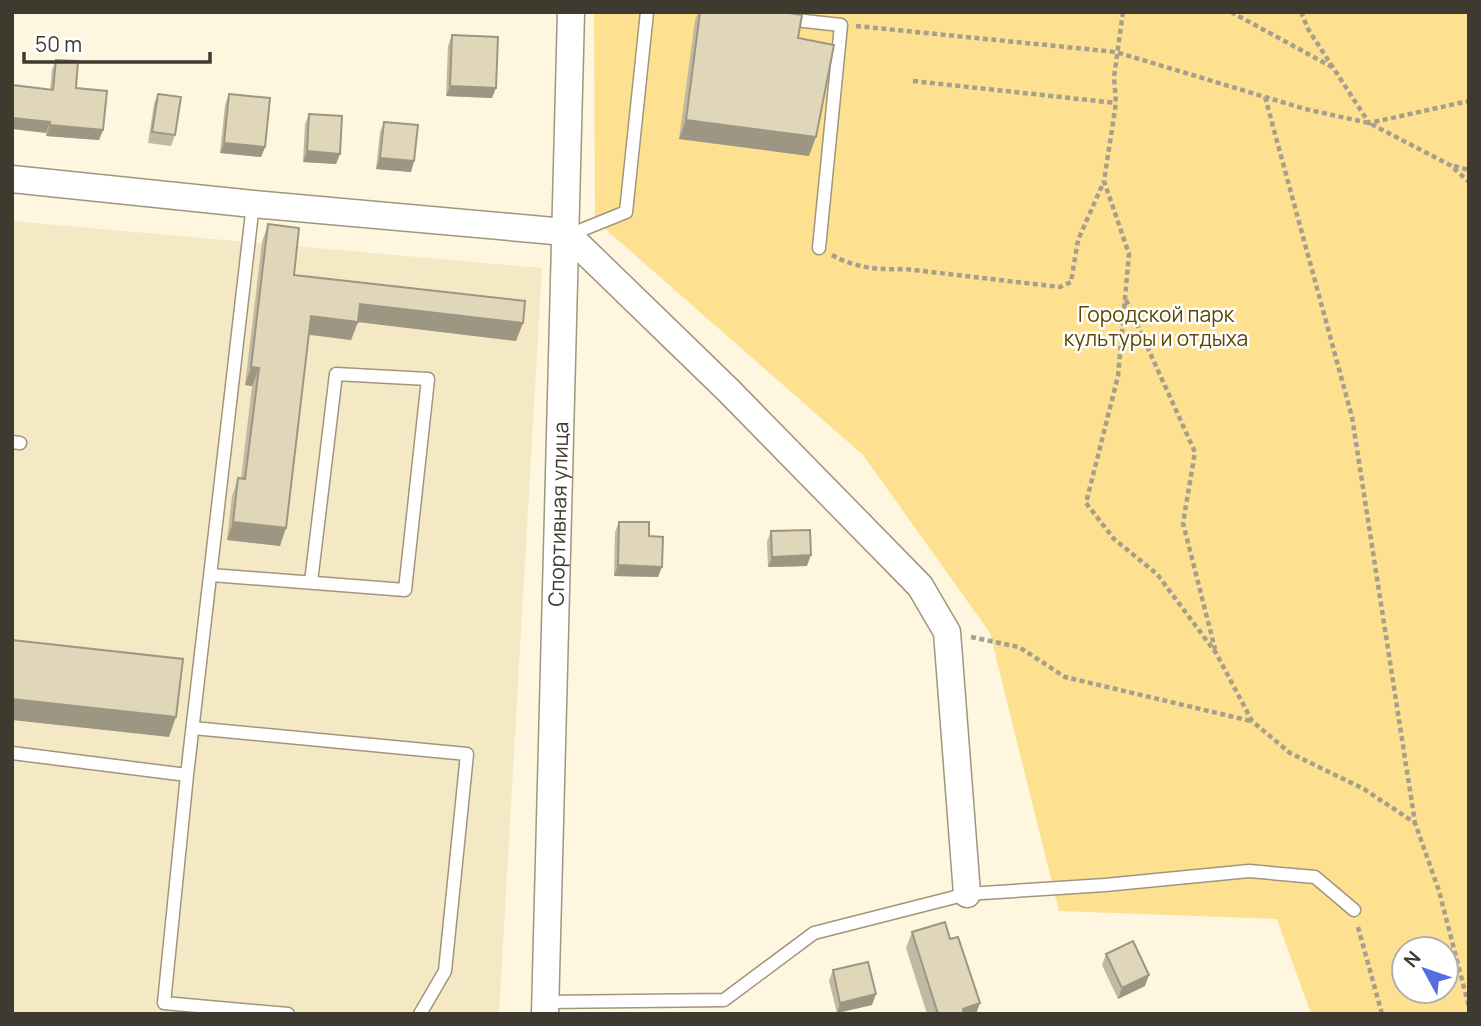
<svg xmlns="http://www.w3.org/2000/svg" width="1481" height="1026" font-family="Manrope,sans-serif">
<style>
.built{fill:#f5e9c5}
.green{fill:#fde190;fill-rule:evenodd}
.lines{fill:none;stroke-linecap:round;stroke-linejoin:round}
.lane-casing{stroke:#9f967c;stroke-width:15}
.street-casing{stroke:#9f967c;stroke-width:29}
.path{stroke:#a69f8e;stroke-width:4.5;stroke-dasharray:5 3.5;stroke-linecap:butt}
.lane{stroke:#fff;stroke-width:12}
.street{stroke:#fff;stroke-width:26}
.wall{fill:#c1b9a1}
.shaded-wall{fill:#9d9683}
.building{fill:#e0d7bb;stroke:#9d9683;stroke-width:2}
.labels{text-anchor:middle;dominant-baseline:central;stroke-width:5;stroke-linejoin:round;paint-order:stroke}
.park-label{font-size:21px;fill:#5b4701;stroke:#fff}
.street-label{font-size:21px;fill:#3e3a2f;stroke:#fff}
</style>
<rect width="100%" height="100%" fill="#fef6df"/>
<path class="built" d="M12,221L542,268L499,1014H12Z"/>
<path class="green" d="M594,12H1469V1014H1311L1277,919L1059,911L990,633L863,455L595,220ZM1404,949H1446V991H1404Z"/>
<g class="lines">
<g class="lane-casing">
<path id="lane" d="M786,19L841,25L819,248
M565,232L579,231L626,212L647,12
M12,442L20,443
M211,575L405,590L428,379L336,374L311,582
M193,728L467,754L445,971L420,1014
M12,753L187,775L253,204
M187,775L164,1003L288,1014
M546,1002L724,1000L814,933L967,894L1105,885L1249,871L1315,877L1354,910"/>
</g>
<g class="street-casing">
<g id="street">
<path d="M12,179L253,204L565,232L728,390L920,586L947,632L967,894"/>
<path id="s1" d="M545,1014L571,12"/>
</g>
</g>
<path class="path" d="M1123,12L1114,77L1116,103L1104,181L1129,254L1118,376L1086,503L1114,539L1157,574L1216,653L1252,721L1290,753L1364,789L1415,823L1439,891L1469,1007
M1231,12L1332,67
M1301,12L1308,29L1369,123L1469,101
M856,26L1116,52L1305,109L1369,123L1450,165L1469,182
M913,81L1116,103
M1265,97L1352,417L1415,823
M1454,166L1469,170
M832,255C855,268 879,270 905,269L1060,287L1071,282L1078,240L1104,181
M1126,300L1195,452L1183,523L1215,649
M971,637L1019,647L1065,677L1251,721
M1358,927L1382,1014"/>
<use href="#lane" class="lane"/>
<use href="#street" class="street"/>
</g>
<path class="wall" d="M698,12H782L798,38L809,156L679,139L695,20Z
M452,35L492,98L446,96L448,46Z
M56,60L76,88L103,130L99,140L46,136L52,70Z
M158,94L175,135L171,146L148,143L154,104Z
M229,94L265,147L261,157L220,153L225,105Z
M309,114L340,154L336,164L303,162L305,124Z
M384,122L414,161L411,172L376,169L380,132Z
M268,224L294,275L516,341L358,322L351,340L309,335L280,546L227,540L232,496L238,478L241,479L252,386L245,385L262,242Z
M619,522L649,536L658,577L614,576L615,532Z
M771,531L807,566L768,567L767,542Z
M912,932L976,1014H927L906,948Z
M1106,954L1145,986L1118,999L1102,965Z
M833,970L872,1005L837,1013L829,981Z"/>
<path class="shaded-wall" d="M450,86L496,88L492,98L446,96Z
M12,118L50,122L46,133L12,129Z
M686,120L816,137L809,156L679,139Z
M50,125L103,130L99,140L46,136Z
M224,143L265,147L261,157L220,153Z
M307,151L340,154L336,164L303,162Z
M380,158L414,161L411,172L376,169Z
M360,304L523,323L516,341L358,322L351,340L305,334L311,316Z
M251,367L259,368L252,386L245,385Z
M233,522L286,528L280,546L227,540Z
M811,555L807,566L768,567L772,557Z
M618,565L662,567L658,577L614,576Z
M12,699L176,717L169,737L12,720Z
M1149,975L1145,986L1118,999L1122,988Z
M876,994L872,1005L837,1013L840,1003Z
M980,1003L976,1014H961L963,1009Z"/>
<path class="building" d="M700,12H782L802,15L798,38L834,45L816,137L686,120Z
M452,35L498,37L496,88L450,86Z
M56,60L78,61L76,88L107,91L103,130L50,125V122L12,118V85L53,90Z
M158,94L181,97L175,135L152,132Z
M229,94L270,98L265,147L224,143Z
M309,114L342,116L340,154L307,151Z
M384,122L418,125L414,161L380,158Z
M268,224L299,228L294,275L525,301L523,323L360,304L358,322L311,316L286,528L233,522L238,478L245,479L259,368L251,367Z
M619,522H649V536L663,537L662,567L618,565Z
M810,530L811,555L772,557L771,531Z
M12,640L183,659L176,717L12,699Z
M945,922L950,939L958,937L980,1003L963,1009L964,1014H938L912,932Z
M1133,941L1149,975L1122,988L1106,954Z
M868,962L876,994L840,1003L833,970Z"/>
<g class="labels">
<g class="park-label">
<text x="1156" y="314">Городской парк<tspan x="1156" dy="24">культуры и отдыха</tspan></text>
</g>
<g class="street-label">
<text stroke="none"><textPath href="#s1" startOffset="500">Спортивная улица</textPath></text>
</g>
</g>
<rect width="1481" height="1026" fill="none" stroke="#3e3a2f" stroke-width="28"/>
<g transform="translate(1425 970) rotate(310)"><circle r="33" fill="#ffffff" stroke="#b2b0ac" stroke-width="2"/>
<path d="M0-5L12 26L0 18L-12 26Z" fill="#556de3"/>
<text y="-10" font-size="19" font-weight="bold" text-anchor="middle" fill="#3e3a2f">N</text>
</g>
<path d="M24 52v10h186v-10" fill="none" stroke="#3e3a2f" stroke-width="3.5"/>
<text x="35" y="52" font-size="21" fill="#3e3a2f" stroke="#ffffff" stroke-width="5" paint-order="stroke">50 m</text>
</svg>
